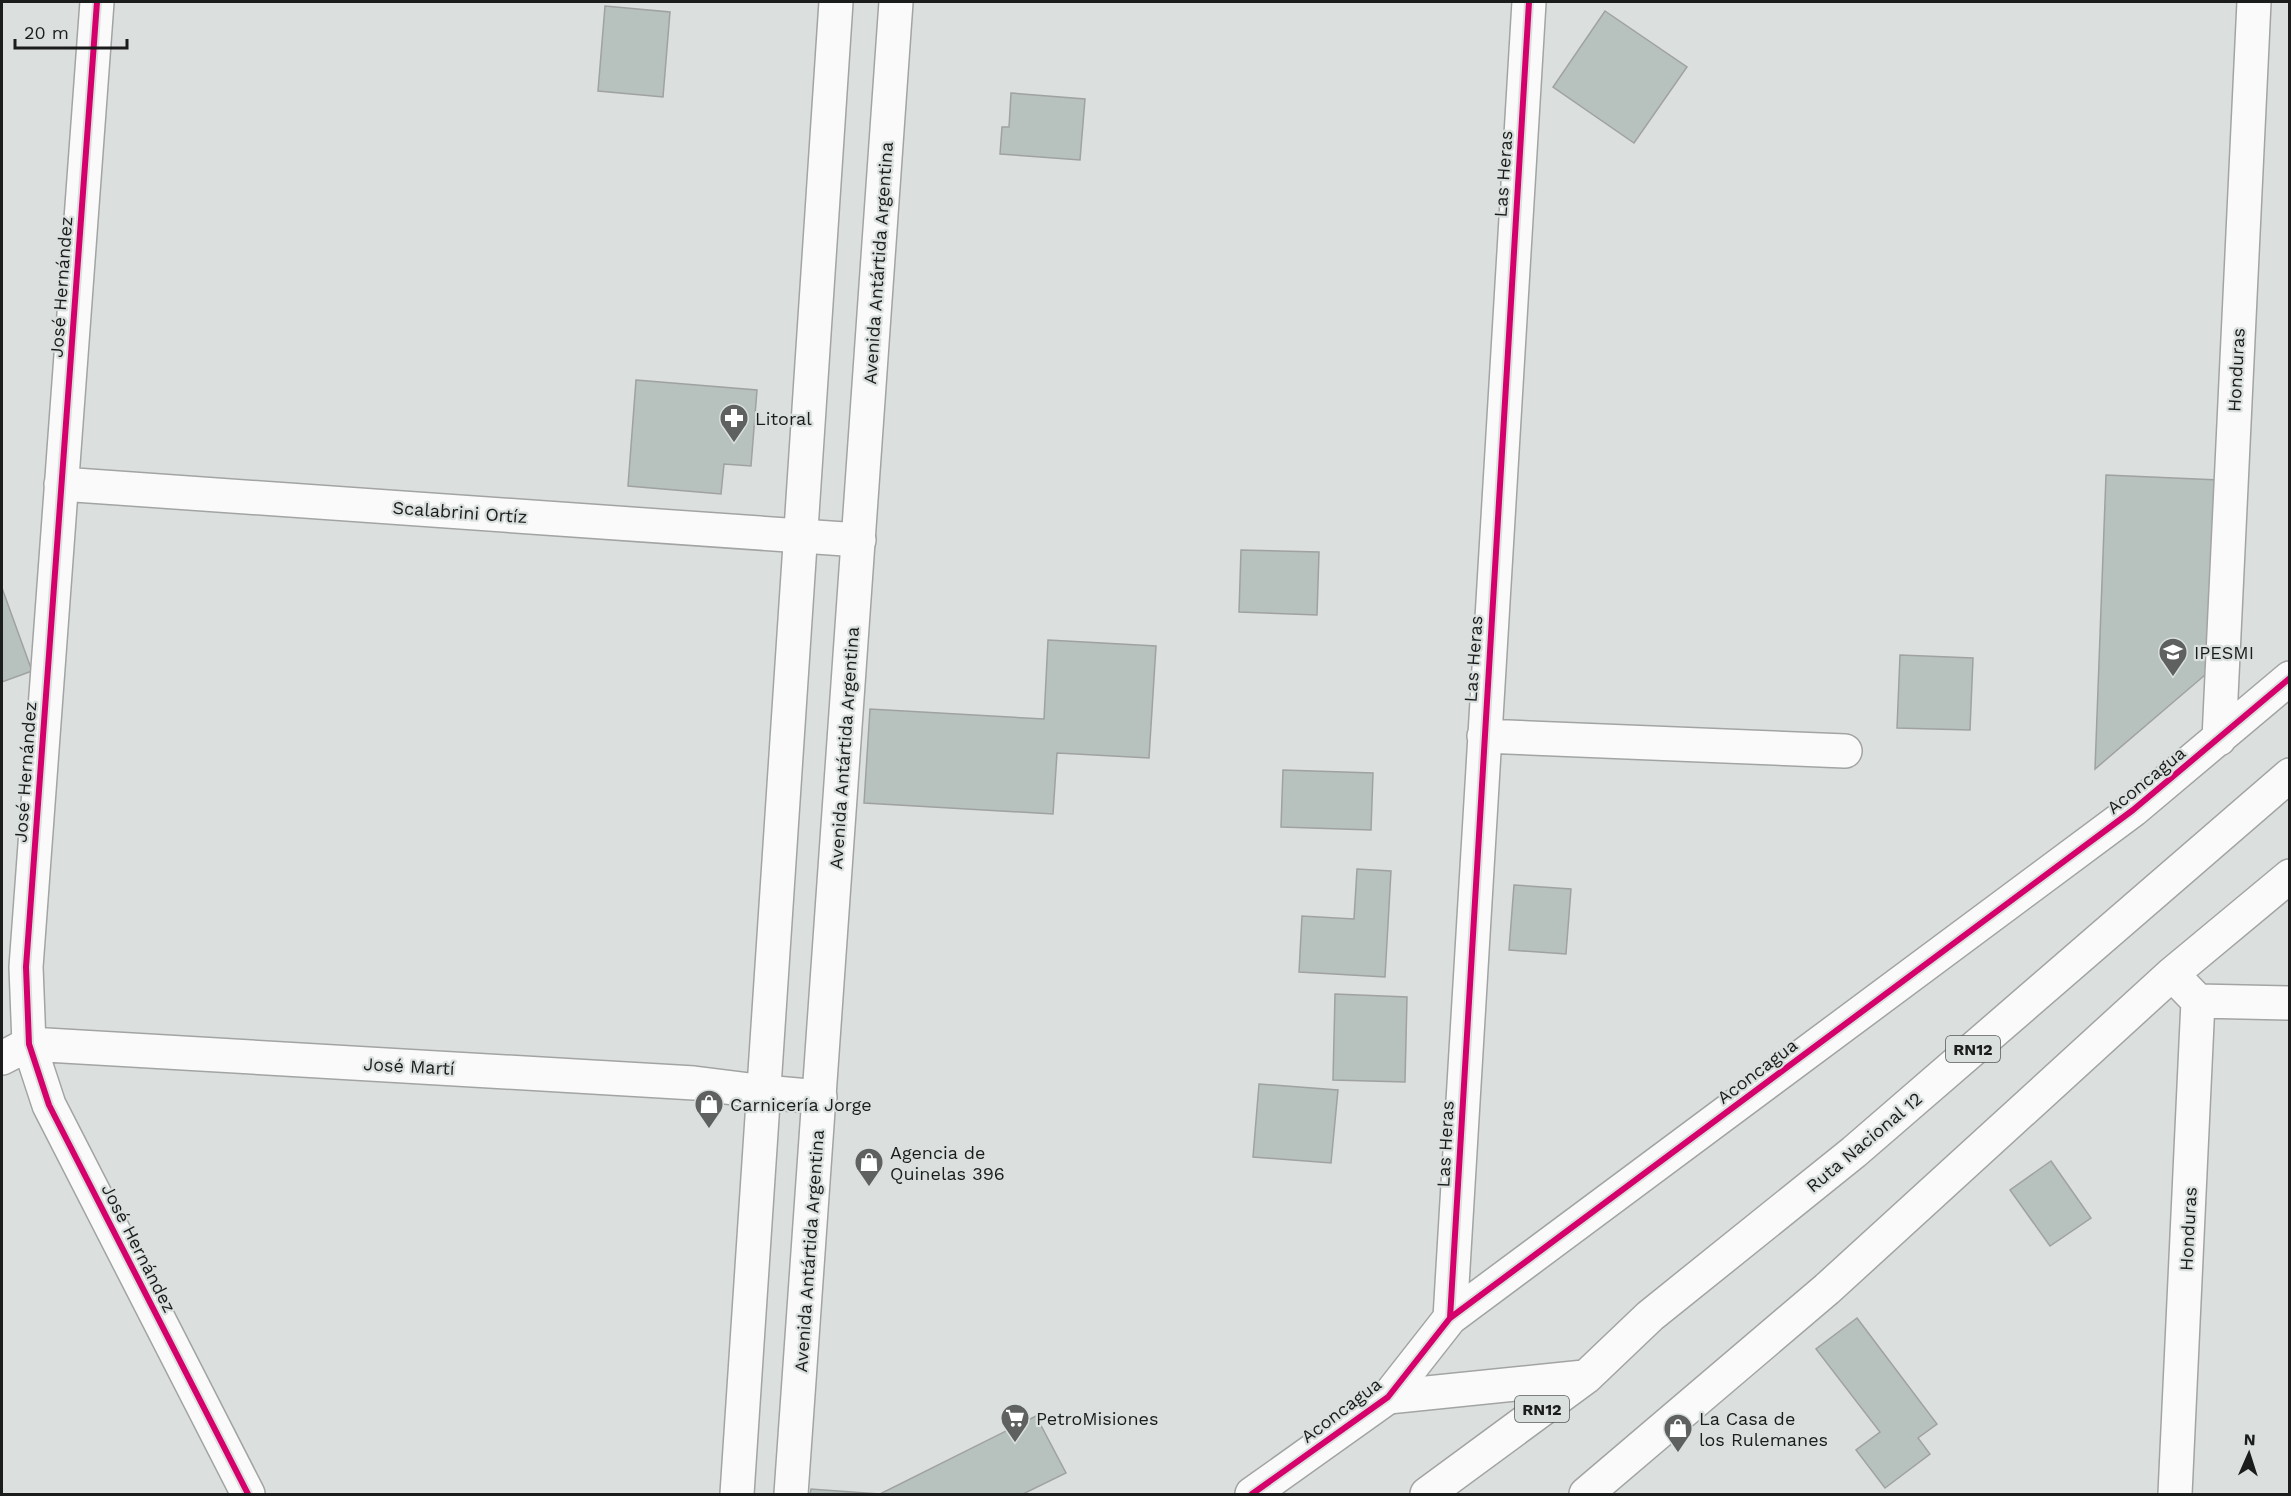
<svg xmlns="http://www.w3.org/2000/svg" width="2291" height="1496" font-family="'Work Sans',sans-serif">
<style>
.building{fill:#b7c1be;stroke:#a0a2a2;stroke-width:1.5}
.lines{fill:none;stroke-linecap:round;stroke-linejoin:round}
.street-casing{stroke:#a2a4a3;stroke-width:36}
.secondary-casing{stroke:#a2a4a3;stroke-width:36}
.highway-casing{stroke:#a2a4a3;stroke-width:36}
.street{stroke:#fafafa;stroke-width:33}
.secondary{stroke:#fafafa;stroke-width:33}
.highway{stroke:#fafafa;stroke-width:33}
.cycleway-casing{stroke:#dae0de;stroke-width:10}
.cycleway{stroke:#d6006c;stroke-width:6}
.labels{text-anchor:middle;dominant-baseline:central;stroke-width:4.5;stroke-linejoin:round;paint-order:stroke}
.shield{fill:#dae0de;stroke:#545856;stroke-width:1.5}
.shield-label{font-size:16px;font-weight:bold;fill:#1b1d1c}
.street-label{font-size:18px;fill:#1b1d1c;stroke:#dae0de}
.poi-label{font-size:18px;fill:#1b1d1c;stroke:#dae0de;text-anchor:start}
</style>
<rect width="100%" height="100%" fill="#dbdfdd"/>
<path class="building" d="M605,6L670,12L663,97L598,91Z
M1605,11L1687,67L1634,143L1553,87Z
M1011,93L1085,99L1080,160L1000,154L1002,127H1009Z
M636,380L757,390L751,466L724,464L721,494L628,486Z
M2106,475L2219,480L2212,669L2095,769Z
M1241,550L1319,552L1317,615L1239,612Z
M2,588L32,671L2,682Z
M1048,640L1156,646L1149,758L1057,753L1053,814L864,803L870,709L1044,719Z
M1900,655L1973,658L1970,730L1897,728Z
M1283,770L1373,773L1371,830L1281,827Z
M1357,869L1391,871L1385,977L1299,972L1302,916L1354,919Z
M1514,885L1571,889L1566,954L1509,950Z
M1335,994L1407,997L1405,1082L1333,1080Z
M1259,1084L1338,1090L1331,1163L1253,1157Z
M2051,1161L2091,1218L2050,1246L2010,1190Z
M1857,1318L1937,1424L1918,1438L1930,1454L1885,1488L1856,1450L1880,1432L1816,1349Z
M1036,1416L1066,1473L1023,1494H810L811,1489L880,1494Z"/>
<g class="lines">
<g class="street-casing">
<path id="street" d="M97,2L26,967L29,1044L49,1105L248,1494
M61,484L859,540
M1484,736L1845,751
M2219,739L2254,2
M2172,974L2198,1001L2175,1494
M2198,1001L2290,1003
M2,1058L29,1044L694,1083L764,1092L820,1097
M1450,1318L1529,2
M1252,1494L1388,1397L1450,1318L2133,810L2290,678
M1586,1494L1827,1289L2172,974L2290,876"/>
</g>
<g class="secondary-casing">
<path id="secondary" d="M737,1494L836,2
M791,1494L896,2"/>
</g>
<g class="highway-casing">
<path id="highway" d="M1388,1397L1584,1377
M1427,1494L1586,1377L1650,1316L1854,1152L2290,775"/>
</g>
<use href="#street" class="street"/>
<use href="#secondary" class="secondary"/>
<use href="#highway" class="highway"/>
<g class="cycleway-casing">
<path id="cycleway" d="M97,2L26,967L29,1044L49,1105L248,1494
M1450,1318L1529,2
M1252,1494L1388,1397L1450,1318L2133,810L2290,678"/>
</g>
<use href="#cycleway" class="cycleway"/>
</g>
<defs>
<g id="pharmacy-pin" transform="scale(1.5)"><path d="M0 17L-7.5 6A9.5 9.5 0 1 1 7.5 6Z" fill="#5e6160" stroke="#dae0de"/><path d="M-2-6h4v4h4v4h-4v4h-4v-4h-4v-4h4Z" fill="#fff"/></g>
<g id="school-pin" transform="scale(1.5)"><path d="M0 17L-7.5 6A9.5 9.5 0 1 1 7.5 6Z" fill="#5e6160" stroke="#dae0de"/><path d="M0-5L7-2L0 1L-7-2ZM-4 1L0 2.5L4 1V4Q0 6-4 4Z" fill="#fff"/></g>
<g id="shop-pin" transform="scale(1.5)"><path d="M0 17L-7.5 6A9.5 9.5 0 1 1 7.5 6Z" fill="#5e6160" stroke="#dae0de"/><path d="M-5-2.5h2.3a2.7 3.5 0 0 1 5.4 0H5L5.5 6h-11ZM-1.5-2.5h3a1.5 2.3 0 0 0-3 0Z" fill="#fff"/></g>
<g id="supermarket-pin" transform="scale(1.5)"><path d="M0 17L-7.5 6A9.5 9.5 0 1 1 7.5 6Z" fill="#5e6160" stroke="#dae0de"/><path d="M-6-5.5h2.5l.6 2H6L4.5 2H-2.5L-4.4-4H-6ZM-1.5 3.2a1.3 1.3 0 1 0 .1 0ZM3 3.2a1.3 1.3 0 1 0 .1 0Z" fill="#fff"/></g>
</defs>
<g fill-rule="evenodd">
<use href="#pharmacy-pin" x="734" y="418"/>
<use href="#school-pin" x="2173" y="652"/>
<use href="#shop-pin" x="709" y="1104"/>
<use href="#shop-pin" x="869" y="1162"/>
<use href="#supermarket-pin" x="1015" y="1418"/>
<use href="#shop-pin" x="1678" y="1428"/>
</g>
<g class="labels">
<g class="shield">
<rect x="1946" y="1036" width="54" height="26" rx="4.5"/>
<rect x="1515" y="1396" width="54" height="26" rx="4.5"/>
</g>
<g class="shield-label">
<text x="1973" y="1049">RN12</text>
<text x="1542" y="1409">RN12</text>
</g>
<g class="street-label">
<text transform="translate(1503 174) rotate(-86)">Las Heras</text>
<text transform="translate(878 263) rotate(-86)">Avenida Antártida Argentina</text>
<text transform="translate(61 287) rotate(-86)">José Hernández</text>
<text transform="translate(2236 370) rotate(-87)">Honduras</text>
<text transform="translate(460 512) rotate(4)">Scalabrini Ortíz</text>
<text transform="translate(1473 659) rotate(-86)">Las Heras</text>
<text transform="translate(844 748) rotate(-86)">Avenida Antártida Argentina</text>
<text transform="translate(25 772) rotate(-86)">José Hernández</text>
<text transform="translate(2146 780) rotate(-39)">Aconcagua</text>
<text transform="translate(409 1066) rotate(3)">José Martí</text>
<text transform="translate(1757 1071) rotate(-37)">Aconcagua</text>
<text transform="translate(1864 1142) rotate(-40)">Ruta Nacional 12</text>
<text transform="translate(1445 1144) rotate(-87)">Las Heras</text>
<text transform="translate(2188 1229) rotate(-87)">Honduras</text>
<text transform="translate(139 1248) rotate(63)">José Hernández</text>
<text transform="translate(809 1251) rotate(-86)">Avenida Antártida Argentina</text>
<text transform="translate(1341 1410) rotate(-37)">Aconcagua</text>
</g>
<g class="poi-label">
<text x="755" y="418">Litoral</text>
<text x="2194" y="652">IPESMI</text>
<text x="730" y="1104">Carnicería Jorge</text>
<text x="890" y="1152">Agencia de<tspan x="890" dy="21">Quinelas 396</tspan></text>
<text x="1036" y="1418">PetroMisiones</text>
<text x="1699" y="1418">La Casa de<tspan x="1699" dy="21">los Rulemanes</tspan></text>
</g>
</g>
<rect width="2291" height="1496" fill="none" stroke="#1b1d1c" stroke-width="6"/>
<g transform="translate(2249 1454) rotate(3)" stroke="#dae0de" stroke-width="4.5" paint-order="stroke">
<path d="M0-4.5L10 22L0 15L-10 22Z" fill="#1b1d1c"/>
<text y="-9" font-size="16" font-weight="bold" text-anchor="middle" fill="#1b1d1c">N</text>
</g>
<path d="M15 39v9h112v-9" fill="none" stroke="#1b1d1c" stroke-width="3"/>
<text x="24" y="39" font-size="18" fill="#1b1d1c" stroke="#dae0de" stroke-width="4.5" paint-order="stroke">20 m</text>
</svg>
